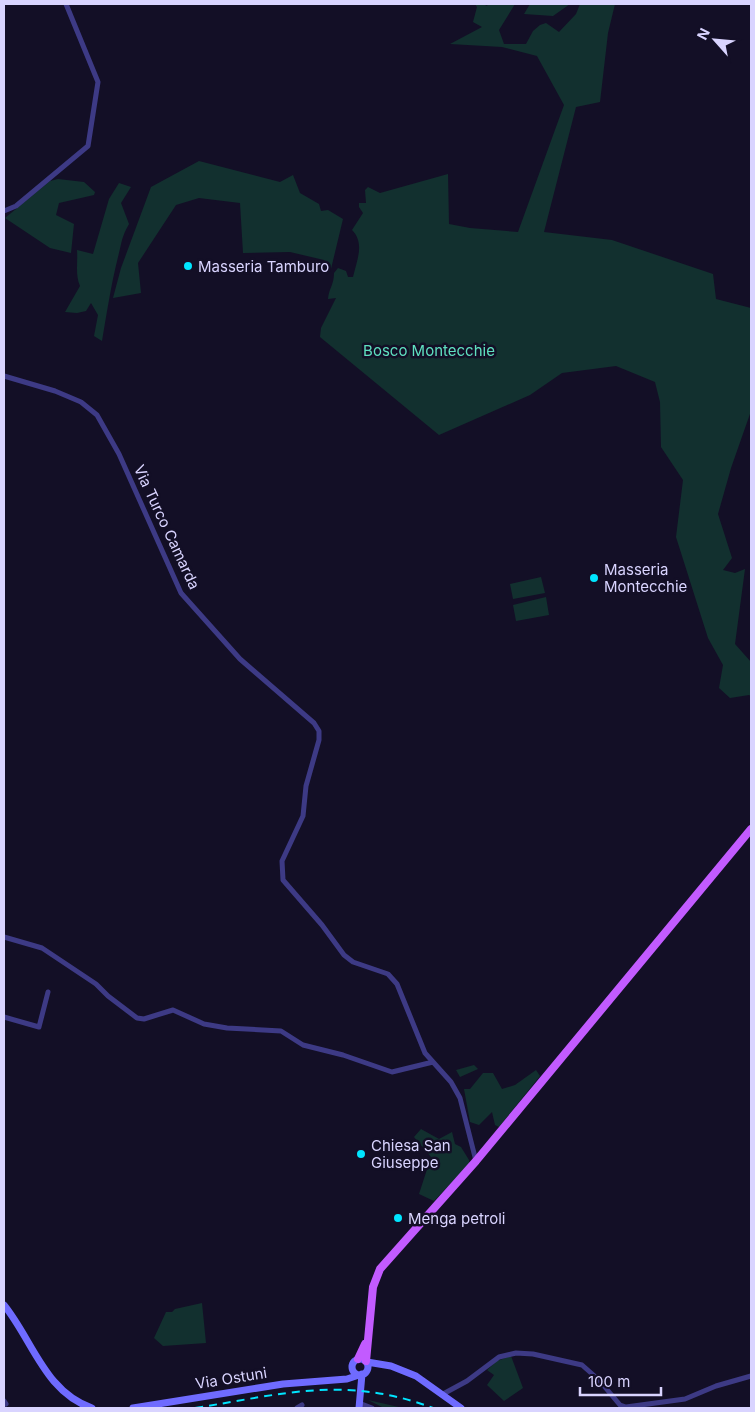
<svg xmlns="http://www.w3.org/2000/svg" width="755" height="1412" font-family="Inter,sans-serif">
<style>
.green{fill:#12302f}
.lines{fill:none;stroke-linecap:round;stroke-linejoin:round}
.street{stroke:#3d3a85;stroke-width:5}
.secondary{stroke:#6f6bff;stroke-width:7}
.primary{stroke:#c25bff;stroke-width:8}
.rail{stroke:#00e5ff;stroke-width:2;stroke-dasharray:8 6;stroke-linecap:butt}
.poi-dot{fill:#00e5ff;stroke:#130f26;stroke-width:2}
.labels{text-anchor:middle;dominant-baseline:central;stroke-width:5;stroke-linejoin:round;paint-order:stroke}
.poi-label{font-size:15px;fill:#d9d4ff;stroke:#130f26;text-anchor:start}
.park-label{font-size:15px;fill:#5fe0c0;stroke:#130f26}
.street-label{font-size:15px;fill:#d9d4ff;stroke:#130f26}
</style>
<rect width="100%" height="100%" fill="#130f26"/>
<path class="green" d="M475,4H485L486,6L490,4H515L499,30L504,44H526L533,31L540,25L546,23L559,32L576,14L580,4H615L608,33L600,102L576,107L544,232L612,240L713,274L716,299L751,308V411L731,468L718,514L732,558L723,570L735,573L745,569L735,644L751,662V696L749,695L730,698L719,688L723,665L708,638L676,537L683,480L661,447L660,402L655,382L616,366L562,373L530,395L439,435L320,337L321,328L336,298L328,299C329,288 334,285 334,273L338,268L346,271L348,277H353C357,260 365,243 352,230L363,213L359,207V203H366L365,190L368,187L380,193L448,174L449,224L470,228L518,232L564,105L537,56L502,47L450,44L482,27L473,22L477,7Z
M530,4H570L553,16L524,14Z
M199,161L280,182L293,175L300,193L319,204L321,211L328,210L343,219L331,269L324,260L290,252L243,253L240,203L199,198L176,205L138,263L141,293L113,298L121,268L151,187Z
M58,179L84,182L95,192L94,195L59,203L56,215L74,224L71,253L50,248L5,218L50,181Z
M119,183L131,187L121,203L129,224C121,238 122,242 118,257C111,285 107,312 102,341L94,336L98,315L91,303L86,311L77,313L65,312L80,286C75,274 78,263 77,250L93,254L109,199Z
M541,577L545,593L513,599L510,584Z
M546,597L549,615L516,621L513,605Z
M474,1065L478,1069L460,1077L456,1070Z
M536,1070L540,1076L499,1127L495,1125L492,1112L479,1125L470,1122L464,1089H470L483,1073H493L502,1089L515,1085Z
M421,1129L439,1139L452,1132L455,1144L461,1147L469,1160V1164L434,1201L419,1194L431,1157L414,1137Z
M202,1303L206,1343L163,1346L154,1338L166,1312H172L175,1309Z
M511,1356L523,1388L504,1401L487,1385L494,1375L487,1370L497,1361Z
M368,1400L403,1408H384Z"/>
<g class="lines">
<path class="street" d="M4,211L16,206L88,146L98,82L66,4
M4,376L55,391L81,402L97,415L119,454L181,593L240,659L314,723L319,731V740L306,786L303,816L282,861L283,880L322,925L344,955L353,962L388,974L397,984L425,1053L451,1082L460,1098L476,1161
M4,937L42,948L96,984L108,996L137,1018L144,1019L173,1010L204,1024L227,1028L281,1031L303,1045L343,1055L392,1072L433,1062
M4,1017L39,1027L48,992
M443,1394L467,1381L499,1357L516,1353L533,1354L582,1365L599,1380L620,1405L626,1407L685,1399L716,1386L751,1376
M4,1401L6,1404
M359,1403L372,1408
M297,1408L302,1405"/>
<path class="secondary" d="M4,1305C33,1341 45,1392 92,1408
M352 1367a8 8 0 1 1 16 0a8 8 0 1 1-16 0Z
M367,1362L391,1366L416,1376L461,1408
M133,1408L283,1384L347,1379L359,1375
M359,1408L362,1374"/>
<path class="primary" d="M358,1359L365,1344
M366,1361L373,1287L380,1269L476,1161L751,829"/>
<path class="rail" d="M195,1408C284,1394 345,1375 433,1408"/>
</g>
<g class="poi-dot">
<circle cx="188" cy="266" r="5"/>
<circle cx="594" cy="578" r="5"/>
<circle cx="361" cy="1154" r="5"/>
<circle cx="398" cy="1218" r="5"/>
</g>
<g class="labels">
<g class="poi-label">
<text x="198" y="266">Masseria Tamburo</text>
<text x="604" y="569">Masseria<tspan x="604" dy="17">Montecchie</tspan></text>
<text x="371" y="1145">Chiesa San<tspan x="371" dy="17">Giuseppe</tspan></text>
<text x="408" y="1218">Menga petroli</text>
</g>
<g class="park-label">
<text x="429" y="350">Bosco Montecchie</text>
</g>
<g class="street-label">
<text transform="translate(167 527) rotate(65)">Via Turco Camarda</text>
<text transform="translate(231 1378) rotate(-9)">Via Ostuni</text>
</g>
</g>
<rect width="755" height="1412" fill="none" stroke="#d9d4ff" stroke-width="10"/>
<g transform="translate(715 40) rotate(297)" stroke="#130f26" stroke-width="4" paint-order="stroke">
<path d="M0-4L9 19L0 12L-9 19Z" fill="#d9d4ff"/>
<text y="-8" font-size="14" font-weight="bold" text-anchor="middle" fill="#d9d4ff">N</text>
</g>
<path d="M580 1387v8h81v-8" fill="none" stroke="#d9d4ff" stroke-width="2.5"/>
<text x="588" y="1387" font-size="15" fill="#d9d4ff" stroke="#130f26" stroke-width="4" paint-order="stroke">100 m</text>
</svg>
